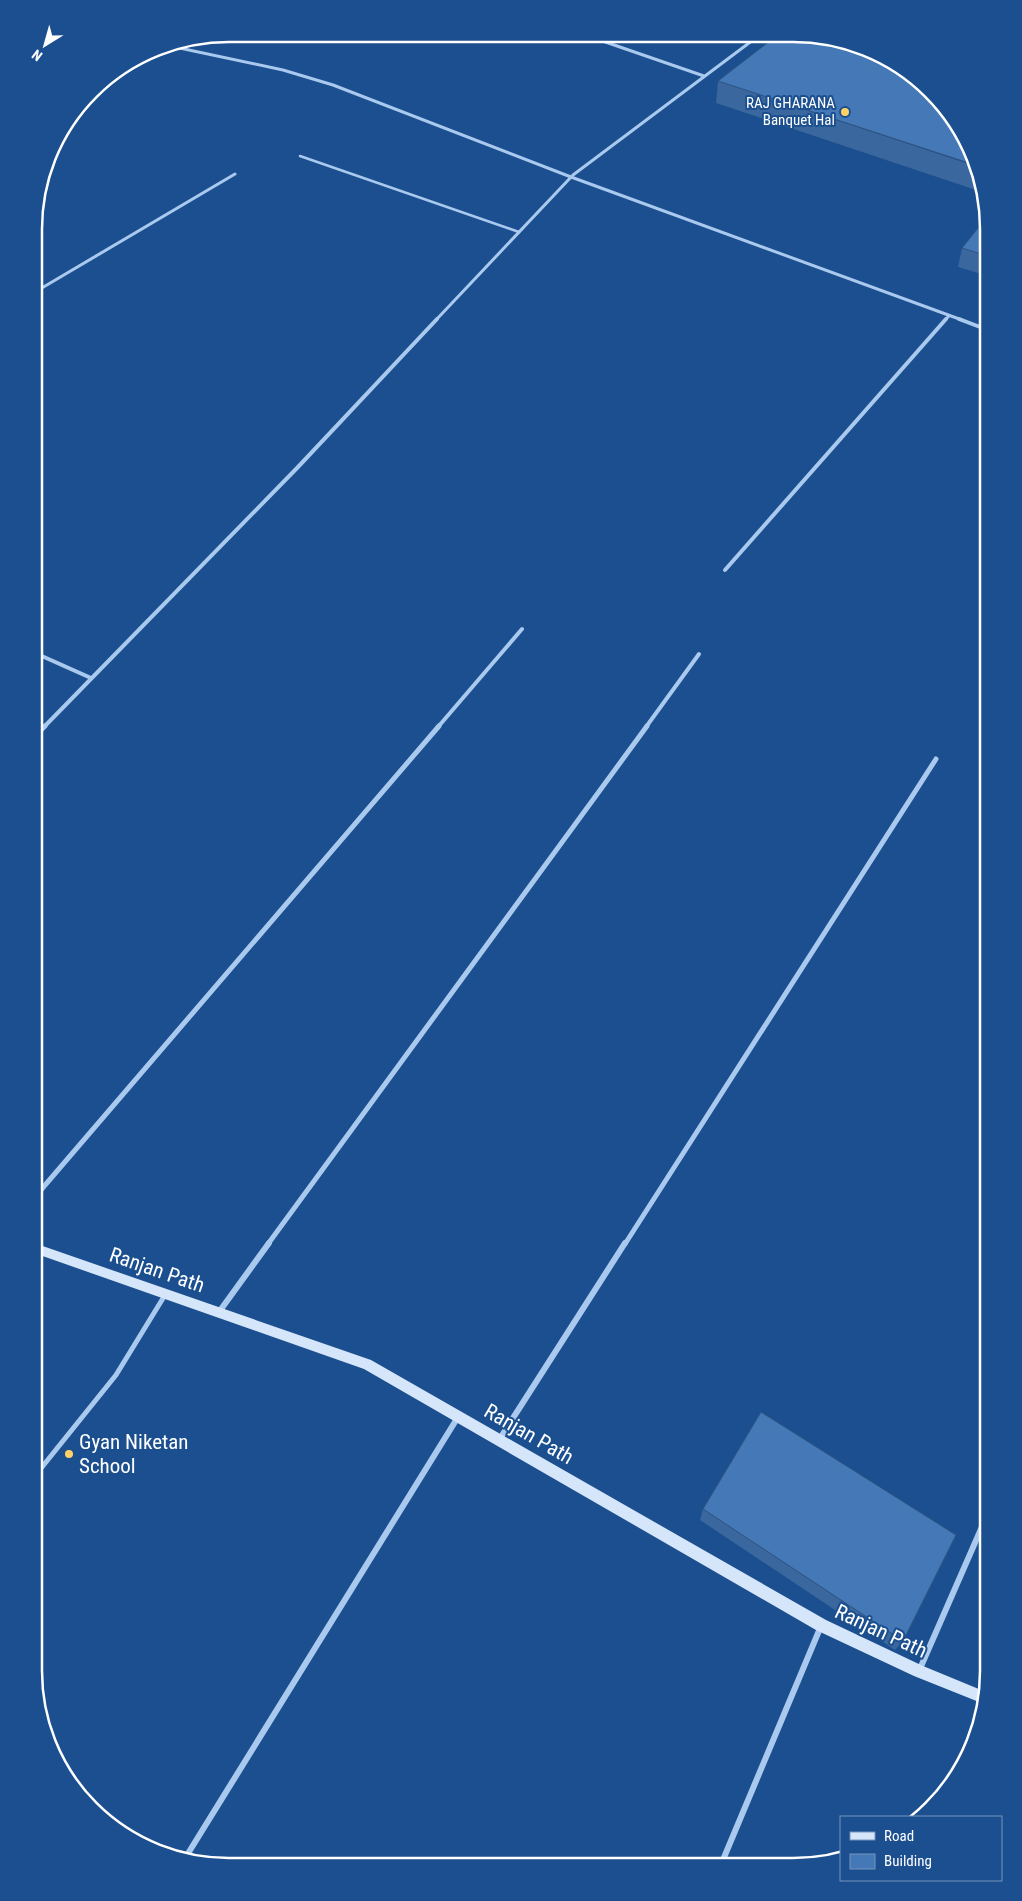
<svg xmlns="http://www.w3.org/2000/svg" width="1022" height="1901" font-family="'Roboto Condensed',sans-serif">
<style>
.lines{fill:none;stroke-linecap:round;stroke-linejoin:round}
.lane-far1{stroke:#a9c9ee;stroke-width:2.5}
.lane{stroke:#a9c9ee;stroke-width:5}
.street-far3{stroke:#a9c9ee;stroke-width:3}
.street-far2{stroke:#a9c9ee;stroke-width:4}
.street-far1{stroke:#a9c9ee;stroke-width:5}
.street{stroke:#a9c9ee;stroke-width:6}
.secondary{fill:#d6e6fa;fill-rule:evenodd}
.wall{fill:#3a679d}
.building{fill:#4478b7;stroke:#305480}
.poi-dot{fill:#ffd166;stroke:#1b4f8f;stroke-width:2}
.labels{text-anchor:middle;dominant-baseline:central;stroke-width:4;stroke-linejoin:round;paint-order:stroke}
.far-poi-label{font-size:15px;fill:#fff;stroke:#1b4f8f;text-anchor:end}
.near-street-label{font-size:21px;fill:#fff;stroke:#1b4f8f}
.near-poi-label{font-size:21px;fill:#fff;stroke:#1b4f8f;text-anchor:start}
.rim{fill:none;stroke:#fff;stroke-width:2.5}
</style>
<rect width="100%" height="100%" fill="#1b4f8f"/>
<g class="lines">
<path class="lane-far1" d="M300,156L519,232"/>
<path class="lane" d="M34,1477L116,1375L165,1295"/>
<path class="street-far3" d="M588,36L704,76
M170,46L283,70L333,85L571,177L962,320
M35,292L235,174
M436,320L573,175L757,37
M945,320L949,316"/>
<path class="street-far2" d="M959,319L988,330
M725,570L946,319
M35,653L91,678
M44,727L298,467L437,319
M438,727L522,629
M646,727L699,654"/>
<path class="street-far1" d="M35,736L45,726
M34,1198L439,726
M268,1244L647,726
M625,1244L936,759"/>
<path class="street" d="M219,1312L269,1243
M499,1440L625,1243
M919,1671L988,1513
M184,1860L458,1417
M720,1867L821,1626"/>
<path class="secondary" d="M34,1243L371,1360L826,1620L923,1666L986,1692L984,1704L914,1676L816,1630L364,1369L34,1253Z"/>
</g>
<path class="wall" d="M718,81L978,167L982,192L716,103Z
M988,230V276L958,267L962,248Z
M703,1509L903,1641L895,1650L700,1520Z"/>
<path class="building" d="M775,37H830L879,54L921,82L955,121L978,166L718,81Z
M986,218L988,230V256L962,248Z
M761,1412L956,1535L903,1641L703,1509Z"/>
<g class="poi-dot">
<circle cx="845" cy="112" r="5"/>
<circle cx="69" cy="1454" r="5"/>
</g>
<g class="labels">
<g class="far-poi-label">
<text x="835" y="103">RAJ GHARANA<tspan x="835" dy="17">Banquet Hal</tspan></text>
</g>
<g class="near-street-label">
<text transform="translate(157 1270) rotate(19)">Ranjan Path</text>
<text transform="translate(529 1434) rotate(30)">Ranjan Path</text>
<text transform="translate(881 1631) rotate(25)">Ranjan Path</text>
</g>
<g class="near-poi-label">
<text x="79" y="1442">Gyan Niketan<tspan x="79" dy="24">School</tspan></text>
</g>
</g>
<path d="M0 0H1022V1901H0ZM229 42H793A187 187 0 0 1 980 229V1671A187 187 0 0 1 793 1858H229A187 187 0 0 1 42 1671V229A187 187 0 0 1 229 42Z" fill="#1b4f8f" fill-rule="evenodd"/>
<path class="rim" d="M229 42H793A187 187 0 0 1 980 229V1671A187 187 0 0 1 793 1858H229A187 187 0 0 1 42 1671V229A187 187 0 0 1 229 42Z"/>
<rect x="840" y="1816" width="162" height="65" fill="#1b4f8f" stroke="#7695bc"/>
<rect x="850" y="1832" width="25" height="8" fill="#d6e6fa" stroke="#7695bc"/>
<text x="884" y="1841" font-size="15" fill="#ffffff">Road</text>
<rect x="850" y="1854" width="25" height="15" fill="#4478b7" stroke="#7695bc"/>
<text x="884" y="1866" font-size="15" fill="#ffffff">Building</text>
<g transform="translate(45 45) rotate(217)" stroke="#1b4f8f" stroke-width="4" paint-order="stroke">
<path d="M0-4L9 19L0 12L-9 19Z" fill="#ffffff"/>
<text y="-8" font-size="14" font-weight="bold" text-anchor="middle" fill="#ffffff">N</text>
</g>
</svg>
